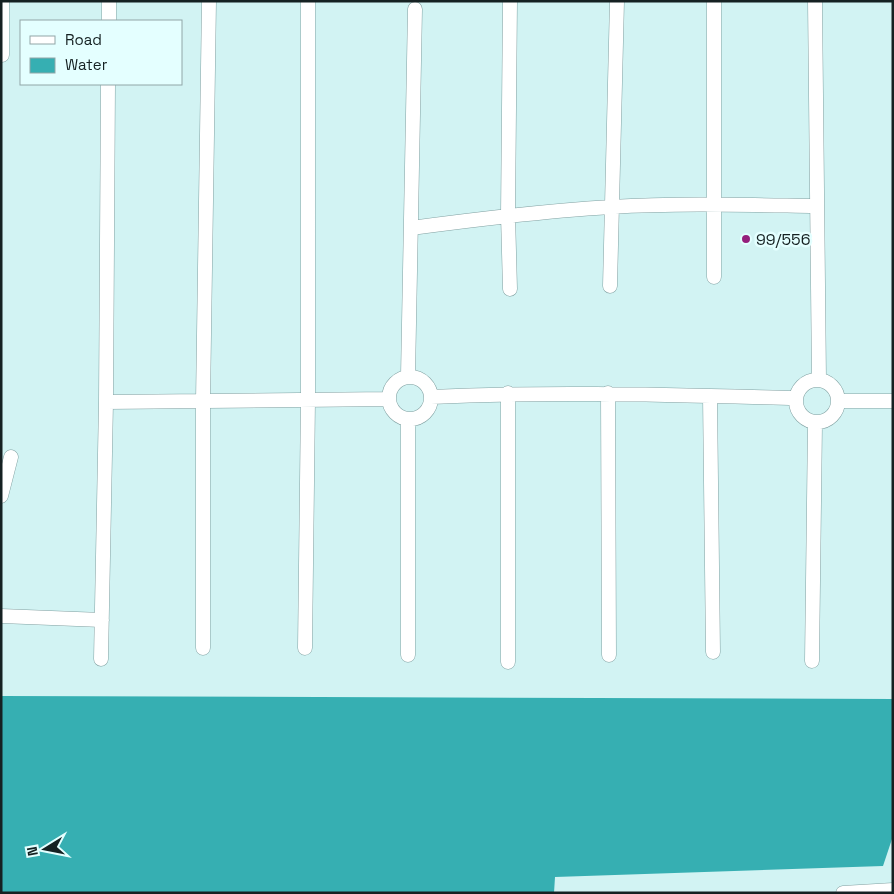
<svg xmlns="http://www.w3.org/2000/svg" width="894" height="894" font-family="'Space Grotesk',sans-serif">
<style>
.water{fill:#36afb2}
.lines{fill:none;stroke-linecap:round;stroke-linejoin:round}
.street-casing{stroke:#82a1a2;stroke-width:15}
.street{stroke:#fff;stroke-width:14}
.poi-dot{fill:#951f7c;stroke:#e4ffff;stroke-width:2}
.labels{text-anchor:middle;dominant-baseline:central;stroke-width:5;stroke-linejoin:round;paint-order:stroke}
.poi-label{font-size:16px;fill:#152122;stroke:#e4ffff;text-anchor:start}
</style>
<rect width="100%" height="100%" fill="#d2f3f3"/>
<path class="water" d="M1,696L893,699V836L883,866L555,877L554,893H1Z"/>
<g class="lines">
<g class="street-casing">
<path id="street" d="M815,1L819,380
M109,21V1
M2,55V1
M411,228C478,219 544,211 611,207C679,203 748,205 816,206
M714,277V1
M610,286L617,1
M510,289L508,215L510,1
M408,376L415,9
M389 398a21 21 0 1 1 42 0a21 21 0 1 1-42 0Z
M796 401a21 21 0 1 1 42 0a21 21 0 1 1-42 0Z
M608,393L609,655
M710,396L713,652
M431,397C553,391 674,395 796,398
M839,401H893
M106,402L389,399
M1,496L11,457
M1,616L102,620
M203,648V401L209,1
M305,648L308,400V1
M408,655V419
M101,659L106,402L108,84
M812,661L815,423
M508,662V393
M843,893L893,890"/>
</g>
<use href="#street" class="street"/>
</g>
<circle class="poi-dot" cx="746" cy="239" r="5"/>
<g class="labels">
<g class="poi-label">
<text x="756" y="239">99/556</text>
</g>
</g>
<rect width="894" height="894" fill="none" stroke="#152122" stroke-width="5"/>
<rect x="20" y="20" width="162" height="65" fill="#e4ffff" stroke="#91a6a7"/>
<rect x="30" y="36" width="25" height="8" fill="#ffffff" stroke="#91a6a7"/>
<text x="65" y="45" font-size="15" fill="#152122">Road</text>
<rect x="30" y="58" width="25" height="15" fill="#36afb2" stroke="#91a6a7"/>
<text x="65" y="70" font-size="15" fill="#152122">Water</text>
<g transform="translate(45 849) rotate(260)" stroke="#e4ffff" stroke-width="4" paint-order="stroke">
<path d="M0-4L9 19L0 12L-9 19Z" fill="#152122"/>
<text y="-8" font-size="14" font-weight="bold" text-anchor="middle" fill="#152122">N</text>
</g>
</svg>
